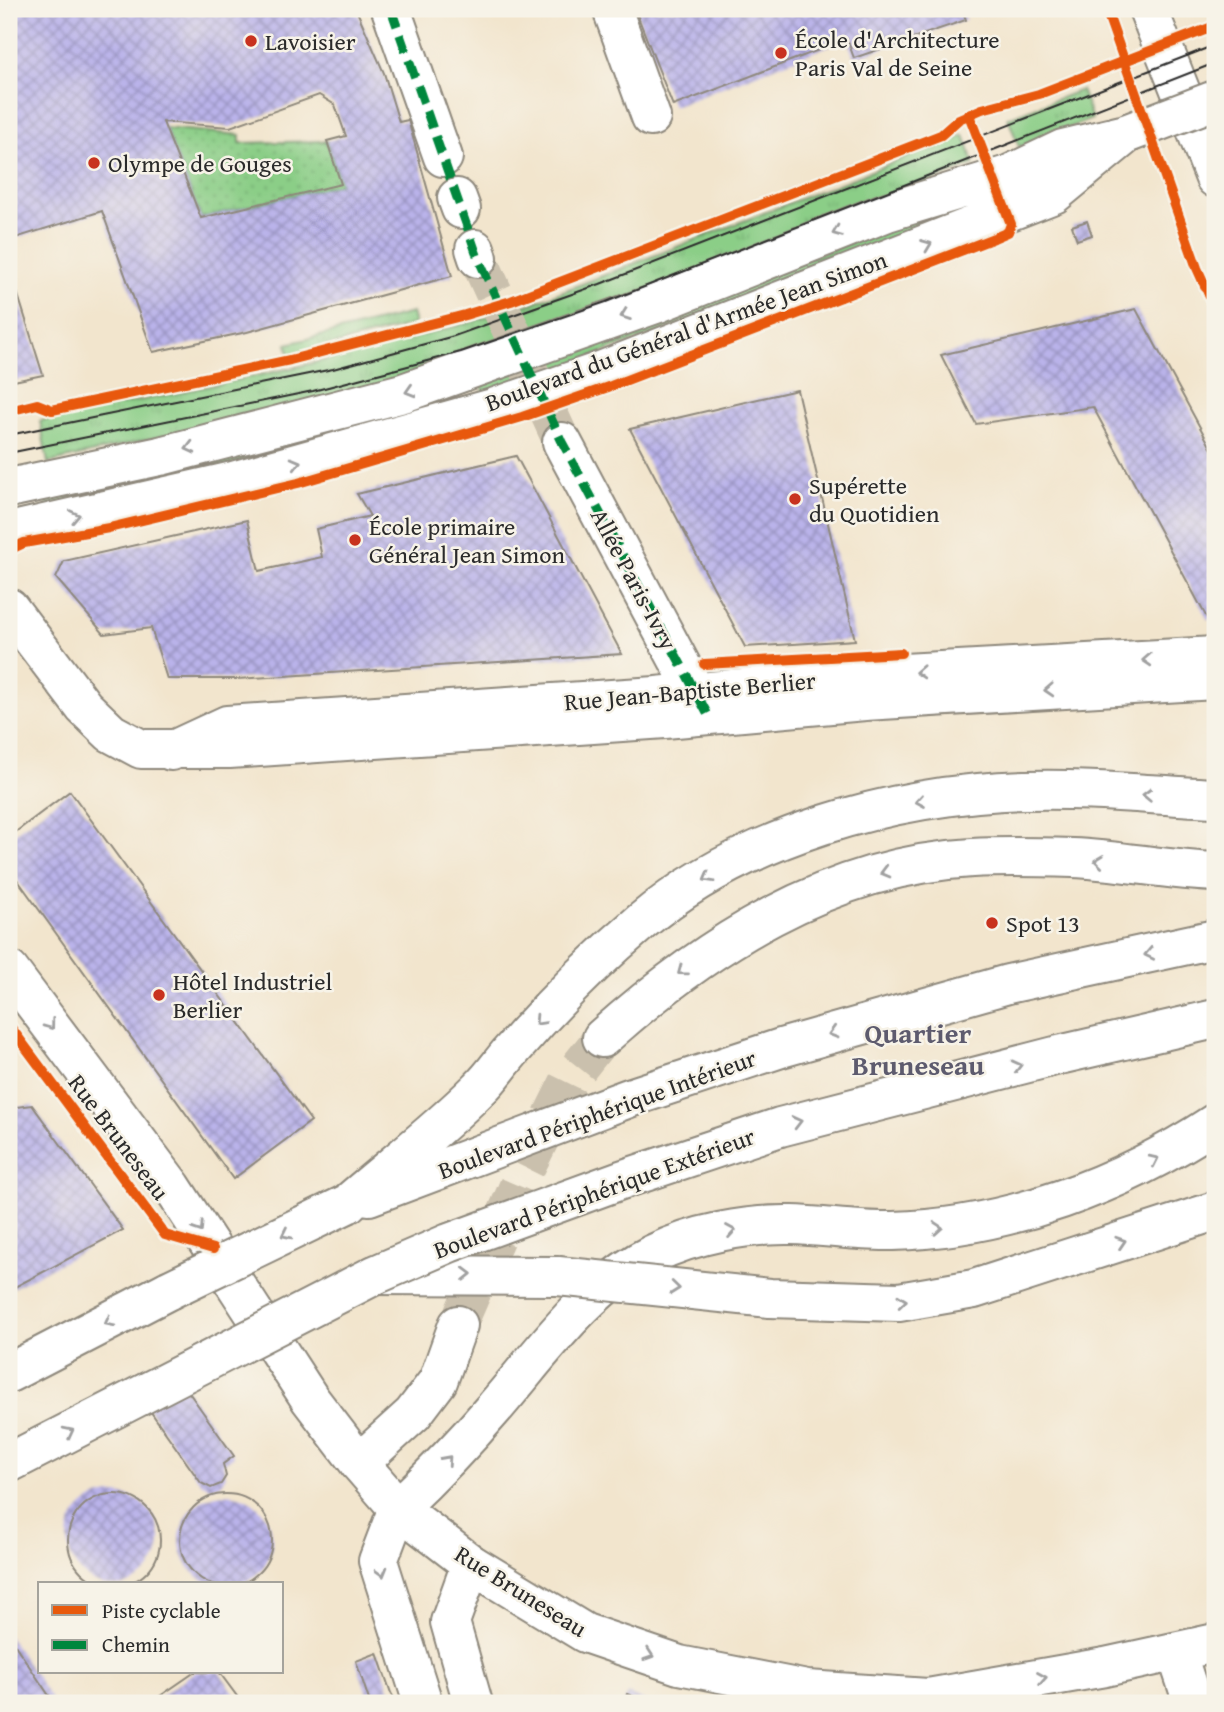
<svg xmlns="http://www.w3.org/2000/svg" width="1224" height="1712" font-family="'Gentium Book Plus',serif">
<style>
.grass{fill:url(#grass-tufts);stroke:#5b7c59;stroke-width:2}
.park{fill:url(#park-dots);stroke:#5b7c59;stroke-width:2}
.building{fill:url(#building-cross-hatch);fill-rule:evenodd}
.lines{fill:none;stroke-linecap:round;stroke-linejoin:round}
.minor-tunnel{stroke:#cac0ad;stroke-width:38;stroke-dasharray:38 19;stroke-linecap:butt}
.highway-tunnel{stroke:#cac0ad;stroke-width:38;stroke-dasharray:38 19;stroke-linecap:butt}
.minor-casing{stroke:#8e887c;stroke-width:42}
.major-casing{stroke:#8e887c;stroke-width:42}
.highway-casing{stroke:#8e887c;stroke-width:42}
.minor{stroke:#fff;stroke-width:38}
.major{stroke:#fff;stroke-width:38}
.highway{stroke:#fff;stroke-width:38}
.tram{stroke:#2b2b2b;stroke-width:2}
.major-bridge-casing{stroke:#8e887c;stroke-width:42;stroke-linecap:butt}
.highway-bridge-casing{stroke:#8e887c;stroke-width:42;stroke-linecap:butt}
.major-bridge{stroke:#fff;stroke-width:38}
.highway-bridge{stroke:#fff;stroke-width:38}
.quiet{stroke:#00873e;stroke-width:9;stroke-dasharray:18 9;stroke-linecap:butt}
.cycleway-casing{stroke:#f7f3e8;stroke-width:15}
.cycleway{stroke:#e8590c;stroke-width:10}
.oneway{stroke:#a0a0a0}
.poi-dot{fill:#c8321e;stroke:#f7f3e8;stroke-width:2.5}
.labels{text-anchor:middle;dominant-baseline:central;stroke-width:5;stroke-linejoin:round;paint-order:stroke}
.poi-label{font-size:24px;fill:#2b2b2b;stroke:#f7f3e8;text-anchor:start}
.street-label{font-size:24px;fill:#2b2b2b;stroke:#f7f3e8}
.quarter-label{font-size:28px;font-weight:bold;fill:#5d5b6e;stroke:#f7f3e8}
</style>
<defs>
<pattern id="grass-tufts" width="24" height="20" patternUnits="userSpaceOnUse" patternTransform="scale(1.75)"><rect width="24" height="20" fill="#8bce87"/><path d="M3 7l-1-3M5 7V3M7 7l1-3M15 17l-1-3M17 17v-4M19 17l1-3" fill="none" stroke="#78b175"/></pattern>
<pattern id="park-dots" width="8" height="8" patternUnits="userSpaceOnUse" patternTransform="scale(1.75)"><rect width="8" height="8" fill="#8bce87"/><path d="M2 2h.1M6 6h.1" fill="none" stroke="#78b175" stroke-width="1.8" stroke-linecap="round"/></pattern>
<pattern id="building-cross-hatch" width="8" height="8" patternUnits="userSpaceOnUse" patternTransform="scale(1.75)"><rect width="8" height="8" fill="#bab3ea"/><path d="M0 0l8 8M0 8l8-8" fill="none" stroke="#9792be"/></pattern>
</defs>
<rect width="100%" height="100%" fill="#f7f3e8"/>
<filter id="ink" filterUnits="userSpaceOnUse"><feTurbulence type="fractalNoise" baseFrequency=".0143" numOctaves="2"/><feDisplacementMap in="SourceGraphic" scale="14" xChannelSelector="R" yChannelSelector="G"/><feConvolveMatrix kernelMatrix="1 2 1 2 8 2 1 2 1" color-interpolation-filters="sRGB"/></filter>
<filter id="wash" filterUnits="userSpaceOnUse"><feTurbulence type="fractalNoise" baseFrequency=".00686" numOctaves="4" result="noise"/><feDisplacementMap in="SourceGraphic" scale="28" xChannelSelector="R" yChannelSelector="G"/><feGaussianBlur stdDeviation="1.57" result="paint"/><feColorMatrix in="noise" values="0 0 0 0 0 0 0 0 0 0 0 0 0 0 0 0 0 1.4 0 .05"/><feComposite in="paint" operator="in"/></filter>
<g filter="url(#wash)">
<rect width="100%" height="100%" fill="#f2e5cd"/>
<path class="grass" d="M1081,90L1092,119L1019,147L1008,118Z
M964,135L974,164L608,307L374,386L48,463L40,421C206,387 371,355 533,303Z
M964,200L993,205L485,397L481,381Z
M412,313L415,324L290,356L287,344Z
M439,395L444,410L48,510L45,493Z"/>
<path class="park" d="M165,128L240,135V143L327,141L341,184L201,218Z"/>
<g id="blocks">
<path class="building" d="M15,9H356L384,73L399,122L408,120L452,276L247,332L153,352L102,211L9,240V11ZM319,95L335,105L346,136L327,141L341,184L201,218L163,122L230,127Z
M635,9H962L966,20L854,58L847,39L673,106Z
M1087,221L1092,235L1077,240L1072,226Z
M9,266L43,375L9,382Z
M1136,309L1215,455V619L1208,620L1093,407L976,424L941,355Z
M797,390L855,640L745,647L630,429Z
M516,456L622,654L237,679H167L151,628L104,634L56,578L64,561L247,520L259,571L322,557L316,529L370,516L357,494Z
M70,791L311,1121L233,1179L9,868V837Z
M32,1105L123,1230L9,1290V1108Z
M168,1363L234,1456L223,1464L226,1476L221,1484L211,1488L201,1483L134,1388Z
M180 1540a46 46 0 1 1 92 0a46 46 0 1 1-92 0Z
M68 1540a46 46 0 1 1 92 0a46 46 0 1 1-92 0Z
M9,1636L54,1703H14L9,1696Z
M377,1653L391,1693L397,1703H370L356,1661Z
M195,1672H219L242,1703H150Z
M627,1694L650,1703H624Z
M452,1697L454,1703H440L439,1701Z"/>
</g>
</g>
<g filter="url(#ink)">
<use href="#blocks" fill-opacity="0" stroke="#8e887c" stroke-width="2"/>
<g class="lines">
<path class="minor-tunnel" d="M478,258L562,442"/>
<path class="highway-tunnel" d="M458,1325L524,1172L571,1077L602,1038"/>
<g class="minor-casing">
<path id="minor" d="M391,9L443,157
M612,9L651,117
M457,198L461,209
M475,249L478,258
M562,442L706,712
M171,751L227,725L242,724L656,696L904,673L1215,656
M398,1508L378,1561L423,1703
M471,1564L450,1622L473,1703
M1176,1652L1193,1703"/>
</g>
<g class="major-casing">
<path id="major" d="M1148,9L1215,178
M9,488L160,456L403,393L658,303L887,212L1008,175L1063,149L1122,135
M9,532L233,481L493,408L598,372L1054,194L1128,133
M9,608L84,707L111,733L141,749H229L665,719L865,701L1215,680
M9,970L172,1187L310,1399L359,1463L398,1508L471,1564L585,1633L679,1665L807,1690L928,1698L1105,1667L1215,1643"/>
</g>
<g class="highway-casing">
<path id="highway" d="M602,1038C706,945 828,866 972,858C1005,856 1039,857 1073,858C1120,860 1167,870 1215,872
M369,1196L629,1098L781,1048L1008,984L1215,939
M347,1204C391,1166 438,1130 479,1089C492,1077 501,1062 513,1049C552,1004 595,961 641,922C742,836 894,794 1025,790C1088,788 1152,795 1215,798
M375,1275L558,1276
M9,1373L169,1290
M359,1463L413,1414L438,1381L458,1325
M398,1508C432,1476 464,1443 494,1408C541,1354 587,1286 653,1254C694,1234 746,1224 792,1225C825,1226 859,1232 893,1231C1007,1228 1121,1185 1215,1123"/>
</g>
<use href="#minor" class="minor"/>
<use href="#major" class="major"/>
<use href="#highway" class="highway"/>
<path class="tram" d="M9,435L333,369L454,336L600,284L1215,45
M9,453L313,391L461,352L606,302L1215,63"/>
<g class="major-bridge-casing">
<path id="major-bridge" d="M1128,133L1215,100"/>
</g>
<g class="highway-bridge-casing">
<path id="highway-bridge" d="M558,1276L770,1298L899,1302L974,1289L1215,1211
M169,1290L347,1204
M9,1463L375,1275L449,1243L621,1180L780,1127L1059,1055L1215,1019"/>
</g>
<use href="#major-bridge" class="major-bridge"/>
<use href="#highway-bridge" class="highway-bridge"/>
<path class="quiet" d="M391,9L478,258L562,442L708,715"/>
<g class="cycleway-casing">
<path id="cycleway" d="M1106,9L1197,268L1215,308
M9,411L37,404L52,410L290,360L465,315L511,301L941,135L959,119L982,109L1039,94L1215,26
M9,550L24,543L109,528L298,483L522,417L611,386L994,238L1008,232L1011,224L969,115
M704,664L901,653
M9,1025L165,1235L213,1249"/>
</g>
<use href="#cycleway" class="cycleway"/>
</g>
<defs><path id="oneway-chevron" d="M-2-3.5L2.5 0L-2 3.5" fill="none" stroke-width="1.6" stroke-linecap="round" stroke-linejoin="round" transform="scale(1.75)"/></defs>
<g class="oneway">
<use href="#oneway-chevron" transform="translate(837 232) rotate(158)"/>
<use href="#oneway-chevron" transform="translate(927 245) rotate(-21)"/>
<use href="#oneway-chevron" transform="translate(625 315) rotate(160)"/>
<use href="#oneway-chevron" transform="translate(410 391) rotate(163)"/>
<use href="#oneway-chevron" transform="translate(190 448) rotate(166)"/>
<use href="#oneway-chevron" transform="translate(296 463) rotate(-15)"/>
<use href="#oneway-chevron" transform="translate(75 516) rotate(-12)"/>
<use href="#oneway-chevron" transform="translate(1147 660) rotate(177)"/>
<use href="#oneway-chevron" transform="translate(920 672) rotate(177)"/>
<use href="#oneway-chevron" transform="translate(1049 690) rotate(177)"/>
<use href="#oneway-chevron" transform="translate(1147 795) rotate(-178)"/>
<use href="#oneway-chevron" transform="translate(920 801) rotate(171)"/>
<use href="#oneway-chevron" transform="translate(1099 861) rotate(-173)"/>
<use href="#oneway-chevron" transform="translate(885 872) rotate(165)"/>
<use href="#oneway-chevron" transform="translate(708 878) rotate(151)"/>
<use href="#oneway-chevron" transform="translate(1149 954) rotate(168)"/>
<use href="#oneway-chevron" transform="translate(682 971) rotate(143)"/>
<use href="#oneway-chevron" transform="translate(539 1021) rotate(133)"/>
<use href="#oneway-chevron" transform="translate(50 1025) rotate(53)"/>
<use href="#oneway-chevron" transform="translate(833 1033) rotate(164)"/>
<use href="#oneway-chevron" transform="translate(1017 1066) rotate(-14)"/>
<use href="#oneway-chevron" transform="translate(797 1122) rotate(-14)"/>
<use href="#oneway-chevron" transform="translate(1154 1160) rotate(-25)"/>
<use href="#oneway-chevron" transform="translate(199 1228) rotate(57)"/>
<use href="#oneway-chevron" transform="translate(938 1228) rotate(-4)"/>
<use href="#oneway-chevron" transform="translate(731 1231) rotate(-10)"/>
<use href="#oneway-chevron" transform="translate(286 1234) rotate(154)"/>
<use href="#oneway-chevron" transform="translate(1121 1242) rotate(-18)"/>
<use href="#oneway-chevron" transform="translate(467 1274) rotate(-1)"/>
<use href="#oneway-chevron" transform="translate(675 1288) rotate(6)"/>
<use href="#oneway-chevron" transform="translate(902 1301) rotate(-6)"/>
<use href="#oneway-chevron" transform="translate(109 1322) rotate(153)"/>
<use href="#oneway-chevron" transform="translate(69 1432) rotate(-27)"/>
<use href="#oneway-chevron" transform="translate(447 1460) rotate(-48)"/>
<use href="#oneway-chevron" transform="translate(382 1572) rotate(74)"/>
<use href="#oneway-chevron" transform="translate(649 1655) rotate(19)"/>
<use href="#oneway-chevron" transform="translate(1042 1678) rotate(-10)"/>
</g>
</g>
<g class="poi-dot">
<circle cx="251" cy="41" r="7"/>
<circle cx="781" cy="53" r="7"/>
<circle cx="94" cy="163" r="7"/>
<circle cx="795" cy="499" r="7"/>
<circle cx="355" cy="540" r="7"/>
<circle cx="992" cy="923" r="7"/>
<circle cx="159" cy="995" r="7"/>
</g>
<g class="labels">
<g class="poi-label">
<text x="795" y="39">École d'Architecture<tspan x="795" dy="28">Paris Val de Seine</tspan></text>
<text x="265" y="41">Lavoisier</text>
<text x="108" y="163">Olympe de Gouges</text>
<text x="809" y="485">Supérette<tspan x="809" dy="28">du Quotidien</tspan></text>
<text x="369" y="526">École primaire<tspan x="369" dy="28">Général Jean Simon</tspan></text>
<text x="1006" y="923">Spot 13</text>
<text x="173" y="981">Hôtel Industriel<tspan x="173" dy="28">Berlier</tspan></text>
</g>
<g class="street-label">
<text transform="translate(686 331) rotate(-20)">Boulevard du Général d'Armée Jean Simon</text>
<text transform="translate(634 579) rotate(62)">Allée Paris-Ivry</text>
<text transform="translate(690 691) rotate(-5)">Rue Jean-Baptiste Berlier</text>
<text transform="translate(597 1114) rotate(-20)">Boulevard Périphérique Intérieur</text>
<text transform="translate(119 1137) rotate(53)">Rue Bruneseau</text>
<text transform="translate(594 1193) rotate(-20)">Boulevard Périphérique Extérieur</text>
<text transform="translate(521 1591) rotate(32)">Rue Bruneseau</text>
</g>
<g class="quarter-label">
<text x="918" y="1032">Quartier<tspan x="918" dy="32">Bruneseau</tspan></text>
</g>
</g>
<rect width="1224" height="1712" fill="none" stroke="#f7f3e8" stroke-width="35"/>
<rect x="38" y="1582" width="245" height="91" fill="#f7f3e8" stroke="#a5a39c" stroke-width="2"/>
<rect x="52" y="1605" width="35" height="10" fill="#e8590c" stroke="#a5a39c" stroke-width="2"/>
<text x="102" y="1618" font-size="21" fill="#2b2b2b">Piste cyclable</text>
<rect x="52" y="1640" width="35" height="10" fill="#00873e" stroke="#a5a39c" stroke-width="2"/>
<text x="102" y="1652" font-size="21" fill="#2b2b2b">Chemin</text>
</svg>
